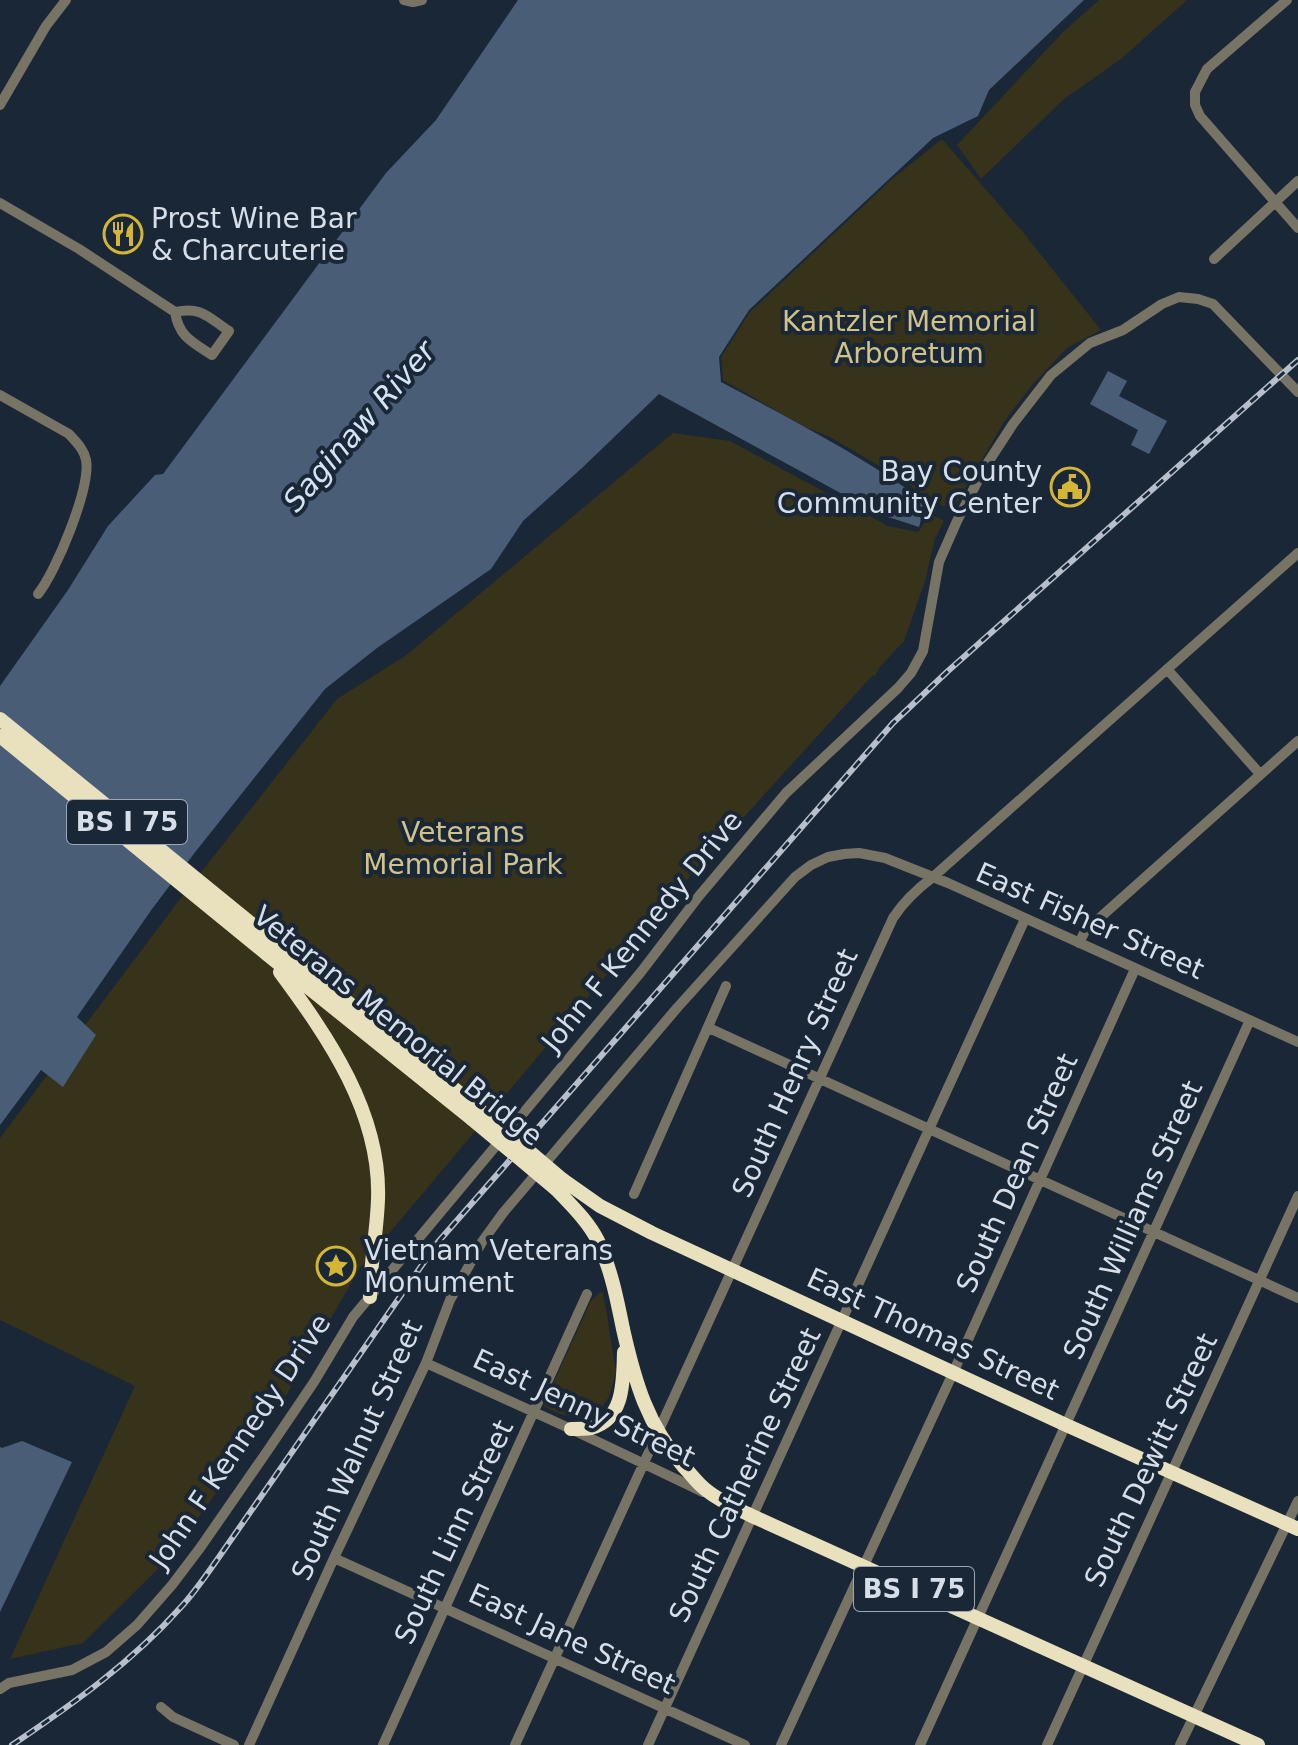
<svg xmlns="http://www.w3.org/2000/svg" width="1298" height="1745" font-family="'DejaVu Sans',sans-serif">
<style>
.green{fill:#37321a}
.water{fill:#4a5d77}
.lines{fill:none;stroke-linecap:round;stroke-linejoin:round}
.minor{stroke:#777365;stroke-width:10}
.highway{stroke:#e9e1bd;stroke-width:14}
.rail-casing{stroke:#b6bfcb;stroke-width:6}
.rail{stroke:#1a2737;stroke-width:3;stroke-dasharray:9;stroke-linecap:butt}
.highway-bridge{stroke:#e9e1bd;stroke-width:14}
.labels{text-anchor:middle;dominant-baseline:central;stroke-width:8;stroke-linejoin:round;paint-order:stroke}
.shield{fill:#1a2737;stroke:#9ea7b4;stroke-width:2}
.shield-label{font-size:26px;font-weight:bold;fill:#d6dee9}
.poi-label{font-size:28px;fill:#d6dee9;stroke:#1a2737;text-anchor:start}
.park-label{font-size:28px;fill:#d0c288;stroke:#1a2737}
.street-label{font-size:28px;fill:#d6dee9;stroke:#1a2737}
.water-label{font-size:30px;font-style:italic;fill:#d4e3f6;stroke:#1a2737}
</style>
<rect width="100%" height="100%" fill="#1a2737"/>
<path class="green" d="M1099,0H1187L1121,59L1064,99L981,179L957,145L1063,32Z
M942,139L1022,231L1101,330L1067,348L1032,385L1004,422L958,501L951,509L927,499L905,481L830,437L803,426L723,380L721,357L750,312L892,179Z
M673,433L730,441L888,526L918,532L931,514L944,521L935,538L925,581L904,641L879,668L875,676L873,675L683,884L360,1268L287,1394L171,1556L83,1643L10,1659L135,1386L0,1320V1138L177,903L337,699L405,656Z
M602,1291L606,1309L616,1372L609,1397L595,1416C577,1418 560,1417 544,1406L545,1401L591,1301Z"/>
<path class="water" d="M518,0H1084L989,90L978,116L933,138L749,310L719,357L721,382C789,418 864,457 926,502L919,527L879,514L659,394L582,468L523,521L491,569L377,648L325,689L196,851L152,909L77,1017L96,1035L63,1087L41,1070L0,1125V686L68,590L108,526L155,475L163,474L386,173L436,120Z
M1108,371L1127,381L1119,396L1167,421L1149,454L1131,445L1138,430L1090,404Z
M22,1441L72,1462L0,1612V1447L2,1448Z"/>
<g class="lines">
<path class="minor" d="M404,0L413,2L422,0
M1287,0L1207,69L1195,92V105L1200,116L1298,228
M0,105L46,26L66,0
M0,203L79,249L175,312C201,306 208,317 229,331L212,355C192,342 179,337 175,312
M1214,259L1298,181
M0,395L69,434C76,442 84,449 86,460C91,487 56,572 38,594
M1167,669L1260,774
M1079,943L1085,931L1298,741
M709,1028L1298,1298
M634,1194L726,986
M426,1363L571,1429L703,1492
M334,1558L745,1745
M0,1689L9,1683L72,1670L106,1652L137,1625L172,1585L200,1548L268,1450L314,1382L353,1317L641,972L699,896L786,793L898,688L911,673L923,651L939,562L957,521L985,467L1013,424L1051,375L1090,343L1123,330L1162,304L1179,297L1198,299L1213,304L1298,392
M161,1707L173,1717L234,1745
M249,1745L334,1558L426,1363L450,1300L482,1242L503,1213L677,1008L795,877L811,865L828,857L844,854L859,853L885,858L948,883L1298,1042
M383,1745L587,1294
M515,1745L893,918C904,901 917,889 933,877L1298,553
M648,1745L1025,919
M781,1745L953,1373L1135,969
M920,1745L1250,1020
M1047,1745L1298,1196
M1180,1745L1298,1501"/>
<path class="highway" d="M0,719L479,1109
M0,736L268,955L472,1119
M280,972C328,1037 381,1113 378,1199C377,1232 370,1264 370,1297
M563,1180L600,1206L652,1233L1066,1425L1298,1529
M556,1189C571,1205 588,1221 598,1241C611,1269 617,1299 623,1329C635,1382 647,1425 684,1467C691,1474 697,1483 705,1489C719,1501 736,1508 752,1516L1258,1745
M571,1429C577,1429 585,1429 591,1428C625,1419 623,1380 624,1352"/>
<g class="rail-casing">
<path id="rail" d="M12,1745C73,1704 132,1662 181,1607C195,1592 207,1574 219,1557L438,1242L893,723L948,671L1298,360"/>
</g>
<use href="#rail" class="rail"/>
<path class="highway-bridge" d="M479,1109L563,1180
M472,1119L556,1189"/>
</g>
<defs>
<g id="restaurant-ring" transform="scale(2)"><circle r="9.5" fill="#1a2737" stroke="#d3b635" stroke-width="1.5"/><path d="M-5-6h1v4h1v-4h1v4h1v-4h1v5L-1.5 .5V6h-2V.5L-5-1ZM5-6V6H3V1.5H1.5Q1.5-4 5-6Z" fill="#d3b635"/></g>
<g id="civic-ring" transform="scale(2)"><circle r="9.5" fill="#1a2737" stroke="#d3b635" stroke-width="1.5"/><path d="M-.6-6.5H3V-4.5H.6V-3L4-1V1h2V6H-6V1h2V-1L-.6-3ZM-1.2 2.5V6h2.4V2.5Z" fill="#d3b635"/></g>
<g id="sight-ring" transform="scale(2)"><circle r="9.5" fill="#1a2737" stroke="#d3b635" stroke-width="1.5"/><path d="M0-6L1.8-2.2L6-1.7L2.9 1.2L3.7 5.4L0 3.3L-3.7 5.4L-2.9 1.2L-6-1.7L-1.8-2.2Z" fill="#d3b635"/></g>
</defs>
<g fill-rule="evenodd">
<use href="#restaurant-ring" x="123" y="234"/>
<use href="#civic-ring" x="1070" y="487"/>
<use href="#sight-ring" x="336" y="1266"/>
</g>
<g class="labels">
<g class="shield">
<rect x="67" y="800" width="120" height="44" rx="6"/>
<rect x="854" y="1567" width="120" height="44" rx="6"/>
</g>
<g class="shield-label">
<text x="127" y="822">BS I 75</text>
<text x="914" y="1589">BS I 75</text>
</g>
<g class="poi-label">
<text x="151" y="218">Prost Wine Bar<tspan x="151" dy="32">&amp; Charcuterie</tspan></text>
<text x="1042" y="471" text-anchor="end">Bay County<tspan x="1042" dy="32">Community Center</tspan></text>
<text x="364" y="1250">Vietnam Veterans<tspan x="364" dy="32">Monument</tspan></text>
</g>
<g class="park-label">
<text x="909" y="321">Kantzler Memorial<tspan x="909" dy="32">Arboretum</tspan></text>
<text x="463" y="832">Veterans<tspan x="463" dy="32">Memorial Park</tspan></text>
</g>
<g class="street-label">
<text transform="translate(1090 921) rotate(24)">East Fisher Street</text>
<text transform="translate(642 931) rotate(-51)">John F Kennedy Drive</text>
<text transform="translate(398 1026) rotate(39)">Veterans Memorial Bridge</text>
<text transform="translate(795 1073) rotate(-66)">South Henry Street</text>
<text transform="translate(1017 1173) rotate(-66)">South Dean Street</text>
<text transform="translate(1133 1220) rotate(-66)">South Williams Street</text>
<text transform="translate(933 1334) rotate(25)">East Thomas Street</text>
<text transform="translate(584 1408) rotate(25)">East Jenny Street</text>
<text transform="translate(240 1441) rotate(-56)">John F Kennedy Drive</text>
<text transform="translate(357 1450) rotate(-66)">South Walnut Street</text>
<text transform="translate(1151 1460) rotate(-65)">South Dewitt Street</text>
<text transform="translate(745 1475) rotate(-65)">South Catherine Street</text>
<text transform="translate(454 1532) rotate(-65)">South Linn Street</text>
<text transform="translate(572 1639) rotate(25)">East Jane Street</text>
</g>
<g class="water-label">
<text transform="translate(359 426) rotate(-49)">Saginaw River</text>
</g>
</g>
</svg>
